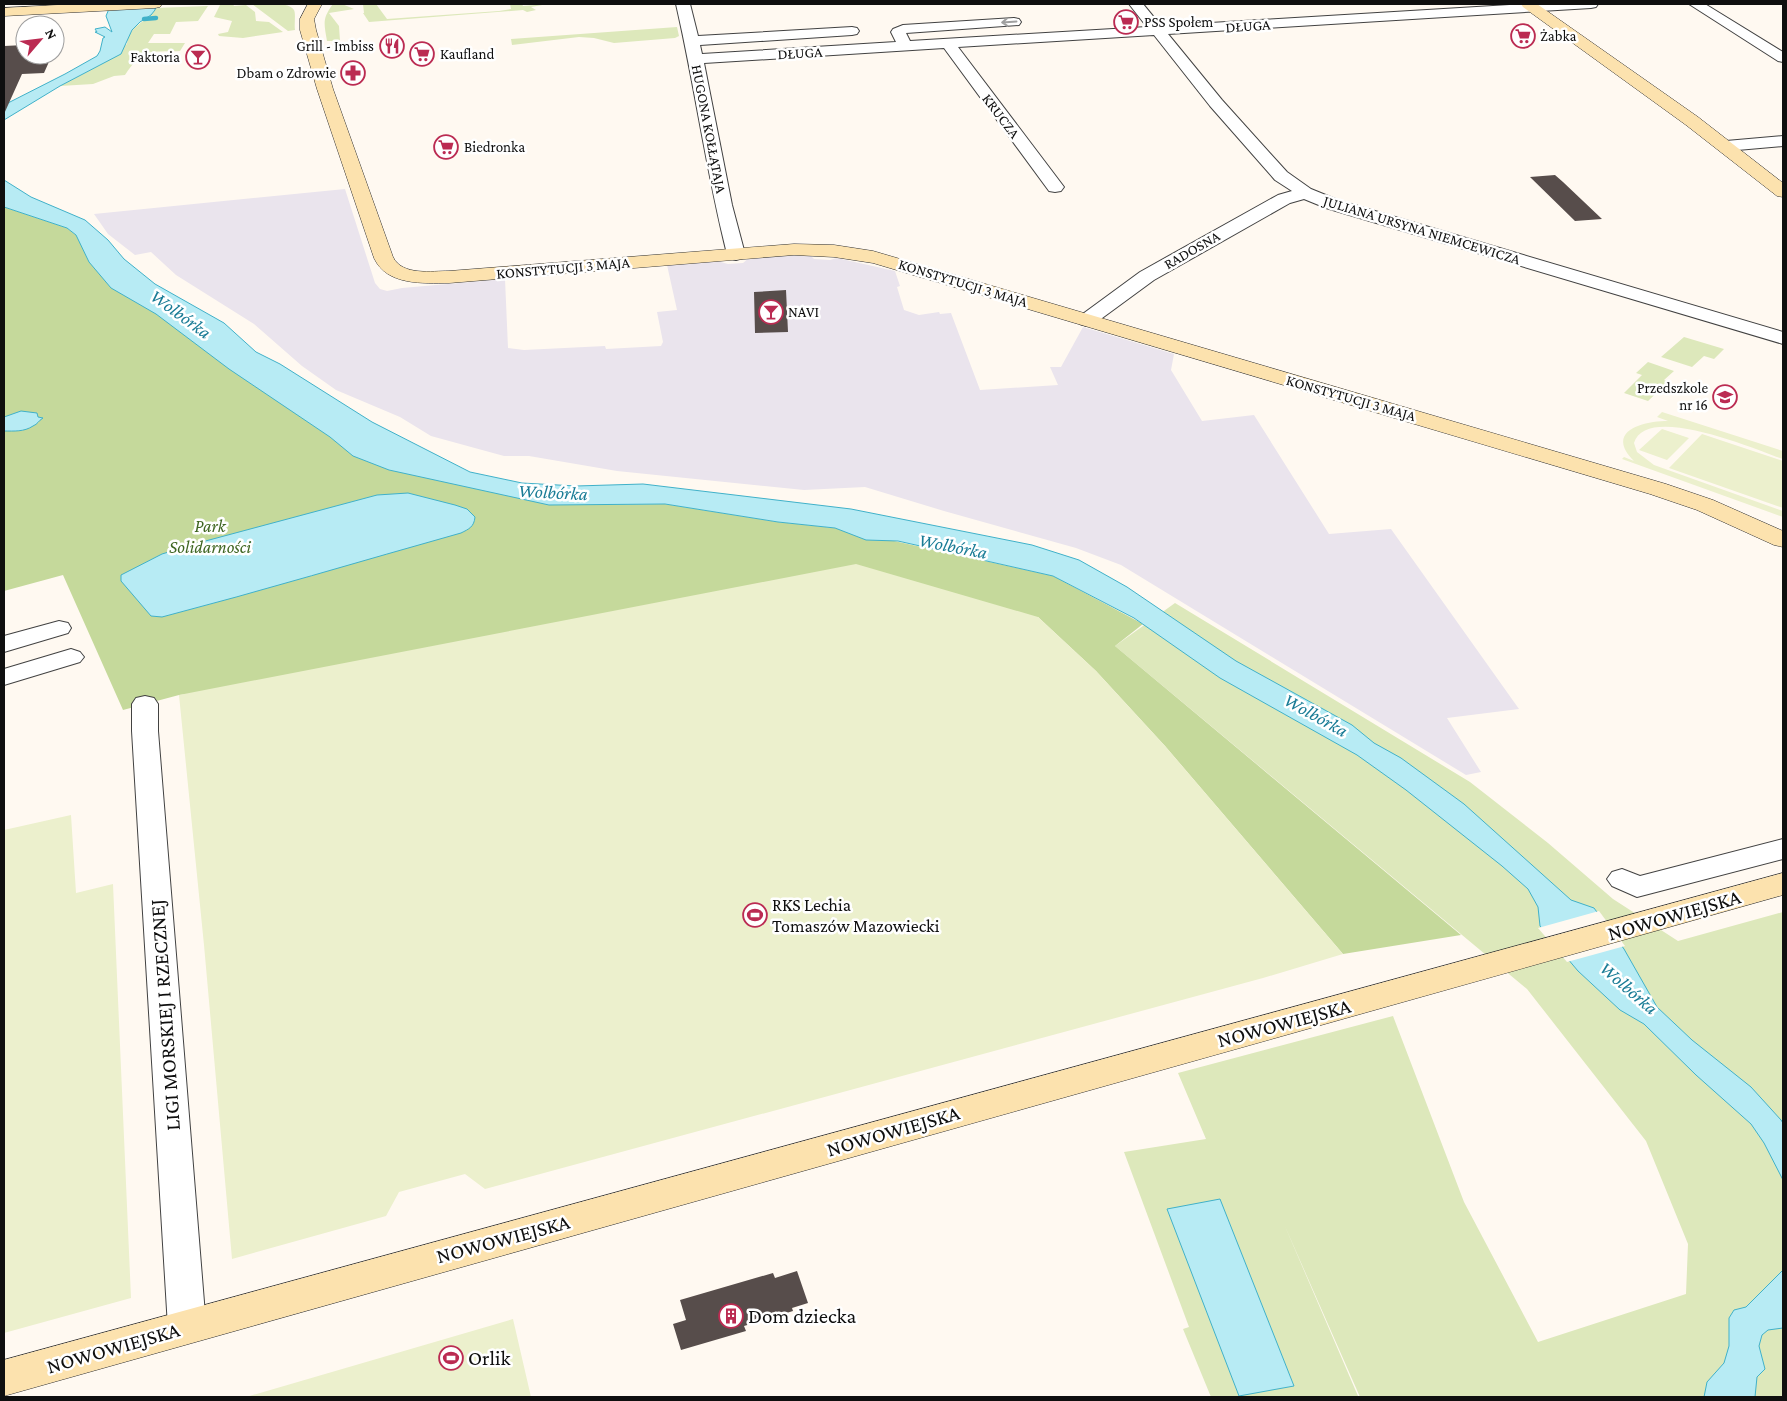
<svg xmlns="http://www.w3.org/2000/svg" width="1787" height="1401" font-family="'Crimson Pro',serif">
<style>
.industrial{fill:#eae4ed}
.green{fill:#dde8bb}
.forest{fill:#c5d99b}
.pitch{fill:#ecf0cd}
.water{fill:#b7ebf4;stroke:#40b1c9}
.pier{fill:#fff9f1}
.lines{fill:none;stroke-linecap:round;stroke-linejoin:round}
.stream{stroke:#40b1c9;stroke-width:4.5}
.building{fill:#574d4b}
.street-casing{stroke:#424242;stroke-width:2}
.secondary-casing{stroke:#313131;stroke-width:1}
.street{fill:#fff;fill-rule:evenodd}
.secondary{fill:#fce2ae;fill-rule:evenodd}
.oneway{stroke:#9f9f9f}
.labels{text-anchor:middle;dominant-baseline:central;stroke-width:5;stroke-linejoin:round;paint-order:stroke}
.far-poi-label{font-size:15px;fill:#0f0f0f;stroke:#fff;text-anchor:start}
.far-street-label{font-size:15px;fill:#0f0f0f;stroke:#fff}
.park-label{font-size:18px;font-style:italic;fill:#3e6520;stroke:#fff}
.poi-label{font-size:18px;fill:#0f0f0f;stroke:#fff;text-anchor:start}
.water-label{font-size:19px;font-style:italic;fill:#1a7c96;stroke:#fff}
.near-street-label{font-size:21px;fill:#0f0f0f;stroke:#fff}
.near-poi-label{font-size:21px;fill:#0f0f0f;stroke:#fff;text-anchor:start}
</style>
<rect width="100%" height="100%" fill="#fff9f1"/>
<path class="industrial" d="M345,189L375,283L380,289L387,291L402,288L505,279L508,348L524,350L605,346L606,349L661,346L663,342L657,312L677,310L667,265L717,261L728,264L743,263L749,258L810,255L814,259L830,260L837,258L895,271L900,286L897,287L904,310L919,315L939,312L940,314L951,313L980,390L1058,385L1050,367H1061L1083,327L1174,354L1171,370L1202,421L1254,415L1329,534L1391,529L1519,709L1447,718L1481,772L1466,775L1121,565L1076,548L944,511L865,487L804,490L617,471L529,456H504L431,436L400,417L336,390L302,366L254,324L176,275L151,252L135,255L108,234L94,214Z"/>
<path class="green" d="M233,4L234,6L246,5L255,12L256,21L269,22L283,32L243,38L219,36L218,34L228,32L232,21L214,17L220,5Z
M252,4C260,4 289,1 294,10C296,14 294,25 295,30L288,31Z
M333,4H342L354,9L329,13L339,26L340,41H327C324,23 322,19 333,4Z
M363,4H376L387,19L499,11L511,9L510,4H522L523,6L548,4L531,7L536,10L527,12L523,10L369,22L363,13H364Z
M208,6L198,21L176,22L170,34H154L148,43H185L180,51C149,52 143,48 125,75L114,76L93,84L60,86L100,65L127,44C129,24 148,23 154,8Z
M677,27L679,36L675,38L614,43L594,38L579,37L512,45L511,39Z
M1684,337L1724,349L1714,359L1704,356L1692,367L1661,357Z
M1648,362L1674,371L1664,380L1668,382L1648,401L1624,393L1642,375L1636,373Z
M1175,603L1470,782L1548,843L1613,899L1678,941L1783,912V1397H1360L1284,1224L1358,1396L1211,1397L1183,1329L1189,1327L1124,1152L1206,1139L1178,1073L1393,1016L1464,1202L1538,1342L1686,1294L1688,1244L1646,1141L1527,989L1115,646Z"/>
<path class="forest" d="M4,207L67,228L330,437L549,505L665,504L778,522L835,528L1053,576L1143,624L1115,646L1461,935L1343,954L1165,746L1096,671L1038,617L179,695L123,710L63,575L4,591Z"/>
<path class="pitch" d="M1662,412L1783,451V459C1757,450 1646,402 1634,443L1637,452L1654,465L1783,511V517L1622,459L1624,457L1634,461C1604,431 1643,421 1668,421L1657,417Z
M1662,429L1689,438L1667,460L1639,450Z
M1702,434L1783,461V508L1669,468Z
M856,564L1038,617L1096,671L1165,746L1343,954L1263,978L485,1189L465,1174L399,1192L386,1216L232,1259L204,945L179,695Z
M71,815L76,893L113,884L131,1298L4,1333V830Z
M513,1319L531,1397H246Z"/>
<path class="water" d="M111,4H156L155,10L151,15L140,22L132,30L121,54L60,86L4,120V105L65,74L97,56L100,51L103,38L105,37L95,32H97L95,29L105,27L112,32L106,16Z
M4,180L31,197L85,220L108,240L124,259L155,284L224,323L256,352L280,364L372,422L470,472L522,483L576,486L643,484L851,509L1032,545L1079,560L1127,587L1236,661L1352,725L1374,743L1401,758L1464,804L1571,900L1594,908L1624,949L1657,1007L1692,1040L1751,1087L1781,1120L1783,1123V1180L1764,1143L1751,1124L1696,1075L1644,1024L1620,1010L1578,971L1540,926L1538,907L1528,889L1502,866L1406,790L1357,755L1220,678L1134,618L1053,576L898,541L866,540L835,528L778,522L665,504L549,505L389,470L353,456L330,437L229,369L156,314L111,288L89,262L76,235L67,228L4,207Z
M21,411L37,413L38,417L43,418C38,421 38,424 33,426C24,432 14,431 4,431V417Z
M408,493L455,505L467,509L475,517C474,527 469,529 461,533C361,561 262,591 162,617L151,616L121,581V575L162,554L198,543L377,495Z
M1220,1199L1294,1386L1239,1396L1167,1209Z
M1783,1270V1328L1768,1330L1762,1335L1759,1346L1765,1369L1757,1377L1755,1397H1704L1707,1382L1724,1363L1729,1346V1318L1734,1310L1746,1307Z"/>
<path class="pier" d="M1599,911L1625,946L1567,962L1538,928Z"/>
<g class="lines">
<path class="stream" d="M144,19L156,18"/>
</g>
<path class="building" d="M25,45V55H52L44,73L22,74L4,114V46Z
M1555,175L1563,182L1602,219L1575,221L1530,177Z
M786,290L788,332L755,333L754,292Z
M797,1271L808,1303L792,1308L793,1311L744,1326L746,1331L681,1350L673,1324L686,1320L680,1300L773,1273L775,1278Z"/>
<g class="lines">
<g class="street-casing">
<path id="street" d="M676,4H690L698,36L852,27L857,28L859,31L857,34L852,35L700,45L702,54L896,42L891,32L893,29L903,25L1014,18L1019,19L1021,22L1019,25L906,33L910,41L1147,27L1129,4H1143L1161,26L1526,4H1598L1596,7L1591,8L1168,34L1222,100L1287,172L1311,189L1338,200L1783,332V344L1326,208L1304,199L1290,203L1154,280L1094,324L1087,326L1080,324L1077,320L1080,316L1140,272L1278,195L1292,191L1275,180L1210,106L1154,35L958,47L1064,187L1061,191L1055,192L1049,191L944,48L704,63L732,205L745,254L743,258L736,260L729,258L727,254C706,171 695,86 676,4Z
M1689,4H1705L1783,52V62L1778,61Z
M1783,136V146L1726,151L1720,149L1718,146L1720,143L1726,141Z
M59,621L68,623L71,628L68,633L4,652V636Z
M71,649L80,652L84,657L80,662L4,685V669Z
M145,696L154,698L158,704V731L206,1327L200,1339L187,1343L174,1339L168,1327L132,731V704L136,698Z
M1783,839V859L1637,897L1612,886L1607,879L1612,872L1622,869L1640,876Z"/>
</g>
<g class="secondary-casing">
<path id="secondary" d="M76,4H162L160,7L155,8L4,16V8Z
M308,4H322L314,19L316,30L333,89L393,257C402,276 432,271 449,271L794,244L834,245L873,251L1666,484L1713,500L1783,531V547L1774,545L1697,510L1650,494L873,263L834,257L794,255L449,283C423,283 387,286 374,258L317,89L300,30V19Z
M1521,4H1537L1698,117L1783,183V197L1777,196L1686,125L1523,7Z
M1783,873V895L4,1396V1360Z"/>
</g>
<use href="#street" class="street"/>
<use href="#secondary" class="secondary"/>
</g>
<defs><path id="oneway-shaft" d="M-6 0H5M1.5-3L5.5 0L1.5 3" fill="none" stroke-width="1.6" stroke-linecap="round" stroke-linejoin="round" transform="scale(1.25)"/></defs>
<use class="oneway" href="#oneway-shaft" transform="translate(1009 22) rotate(176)"/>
<defs>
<g id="supermarket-ring" transform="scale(1.25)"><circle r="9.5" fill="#fff" stroke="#bb2b52" stroke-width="1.5"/><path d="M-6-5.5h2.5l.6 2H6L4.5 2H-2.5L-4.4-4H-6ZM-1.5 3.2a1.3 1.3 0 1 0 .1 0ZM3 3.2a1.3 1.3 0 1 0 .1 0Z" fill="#bb2b52"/></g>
<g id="restaurant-ring" transform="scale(1.25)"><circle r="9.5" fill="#fff" stroke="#bb2b52" stroke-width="1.5"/><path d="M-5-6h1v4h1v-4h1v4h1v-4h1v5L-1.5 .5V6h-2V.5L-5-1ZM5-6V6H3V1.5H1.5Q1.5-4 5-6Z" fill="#bb2b52"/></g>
<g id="bar-ring" transform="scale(1.25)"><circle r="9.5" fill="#fff" stroke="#bb2b52" stroke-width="1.5"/><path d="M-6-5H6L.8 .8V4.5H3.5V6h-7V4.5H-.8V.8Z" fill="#bb2b52"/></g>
<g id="pharmacy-ring" transform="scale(1.25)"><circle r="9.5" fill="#fff" stroke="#bb2b52" stroke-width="1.5"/><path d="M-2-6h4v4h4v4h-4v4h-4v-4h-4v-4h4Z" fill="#bb2b52"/></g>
<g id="school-ring" transform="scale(1.25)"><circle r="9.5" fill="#fff" stroke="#bb2b52" stroke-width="1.5"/><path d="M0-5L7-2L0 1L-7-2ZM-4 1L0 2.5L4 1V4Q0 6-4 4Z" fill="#bb2b52"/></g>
<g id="stadium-ring" transform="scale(1.25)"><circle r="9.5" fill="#fff" stroke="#bb2b52" stroke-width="1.5"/><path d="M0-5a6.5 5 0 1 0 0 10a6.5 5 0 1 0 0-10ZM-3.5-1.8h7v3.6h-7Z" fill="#bb2b52"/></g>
<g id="building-ring" transform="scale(1.25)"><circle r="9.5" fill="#fff" stroke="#bb2b52" stroke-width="1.5"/><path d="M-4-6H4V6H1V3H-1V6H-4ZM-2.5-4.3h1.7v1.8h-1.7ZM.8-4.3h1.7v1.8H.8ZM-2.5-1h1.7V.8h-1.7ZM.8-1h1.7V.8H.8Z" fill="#bb2b52"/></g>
</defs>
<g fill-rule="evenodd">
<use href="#supermarket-ring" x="1126" y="22"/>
<use href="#supermarket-ring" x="1523" y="36"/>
<use href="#restaurant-ring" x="392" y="46"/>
<use href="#supermarket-ring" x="422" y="54"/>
<use href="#bar-ring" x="198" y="57"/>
<use href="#pharmacy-ring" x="353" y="73"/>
<use href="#supermarket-ring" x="446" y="147"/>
<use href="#bar-ring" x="771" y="312"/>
<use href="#school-ring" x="1725" y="397"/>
<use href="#stadium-ring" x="755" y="915"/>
<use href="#building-ring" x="731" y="1316"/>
<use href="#stadium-ring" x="451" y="1358"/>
</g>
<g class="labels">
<g class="far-poi-label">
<text x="1144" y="22">PSS Społem</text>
<text x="1540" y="36">Żabka</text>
<text x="374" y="46" text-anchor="end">Grill - Imbiss</text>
<text x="440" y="54">Kaufland</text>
<text x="180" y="57" text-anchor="end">Faktoria</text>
<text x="336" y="73" text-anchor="end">Dbam o Zdrowie</text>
<text x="464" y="147">Biedronka</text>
<text x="788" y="312">NAVI</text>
<text x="1708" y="388" text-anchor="end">Przedszkole<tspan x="1708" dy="17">nr 16</tspan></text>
</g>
<g class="far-street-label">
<text transform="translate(1248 26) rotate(-4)">DŁUGA</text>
<text transform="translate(800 53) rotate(-3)">DŁUGA</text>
<text transform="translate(1001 116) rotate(53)">KRUCZA</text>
<text transform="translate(709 129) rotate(79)">HUGONA KOŁŁĄTAJA</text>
<text transform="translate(1422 230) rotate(17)">JULIANA URSYNA NIEMCEWICZA</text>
<text transform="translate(1192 250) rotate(-30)">RADOSNA</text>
<text transform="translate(563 268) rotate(-5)">KONSTYTUCJI 3 MAJA</text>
<text transform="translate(963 283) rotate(17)">KONSTYTUCJI 3 MAJA</text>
<text transform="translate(1351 398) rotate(16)">KONSTYTUCJI 3 MAJA</text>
</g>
<g class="park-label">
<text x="210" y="526">Park<tspan x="210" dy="21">Solidarności</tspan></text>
</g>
<g class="poi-label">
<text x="772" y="905">RKS Lechia<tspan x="772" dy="21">Tomaszów Mazowiecki</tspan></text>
</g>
<g class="water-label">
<text transform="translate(181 314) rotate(36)">Wolbórka</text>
<text transform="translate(553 492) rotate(3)">Wolbórka</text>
<text transform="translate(953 546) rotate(11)">Wolbórka</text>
<text transform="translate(1316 715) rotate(29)">Wolbórka</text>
<text transform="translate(1629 988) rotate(41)">Wolbórka</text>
</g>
<g class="near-street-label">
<text transform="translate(1674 915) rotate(-16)">NOWOWIEJSKA</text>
<text transform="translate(165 1015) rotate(-94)">LIGI MORSKIEJ I RZECZNEJ</text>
<text transform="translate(1284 1023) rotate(-15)">NOWOWIEJSKA</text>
<text transform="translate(893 1131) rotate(-16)">NOWOWIEJSKA</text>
<text transform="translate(503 1239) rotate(-15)">NOWOWIEJSKA</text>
<text transform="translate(113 1348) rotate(-16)">NOWOWIEJSKA</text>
</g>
<g class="near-poi-label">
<text x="748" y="1316">Dom dziecka</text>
<text x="468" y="1358">Orlik</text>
</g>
</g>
<rect width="1787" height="1401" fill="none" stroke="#0f0f0f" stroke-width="10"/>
<g transform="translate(40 40) rotate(62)"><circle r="24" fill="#ffffff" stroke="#9f9f9f"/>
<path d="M0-4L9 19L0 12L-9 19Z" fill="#bb2b52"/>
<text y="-8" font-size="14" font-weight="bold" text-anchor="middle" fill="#0f0f0f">N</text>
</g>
</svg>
